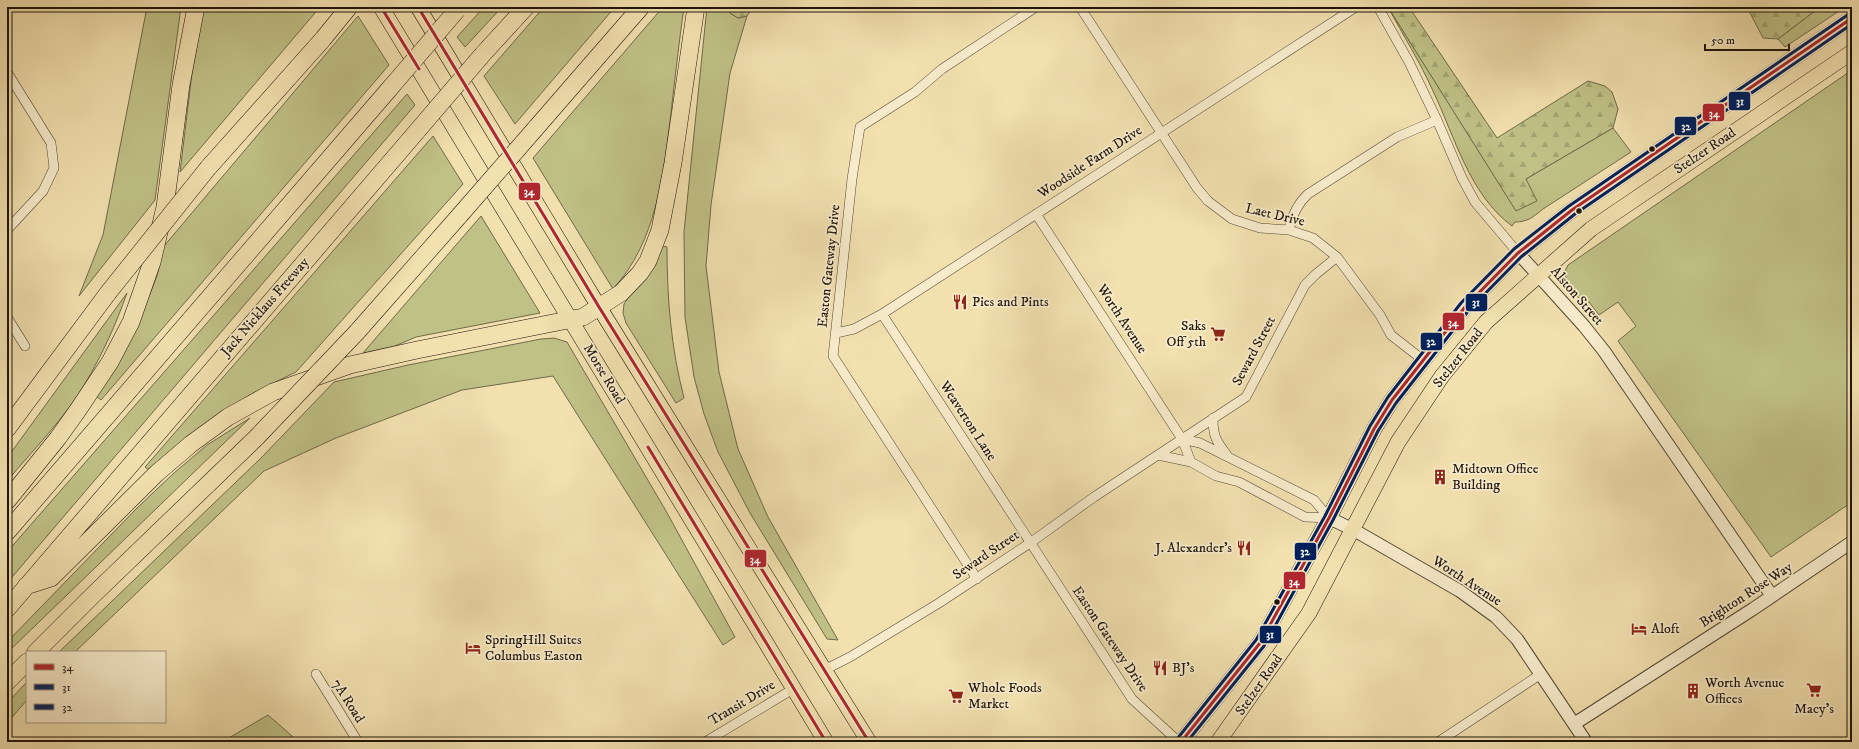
<svg xmlns="http://www.w3.org/2000/svg" width="1859" height="749" font-family="'IM FELL DW Pica',serif">
<style>
.green{fill:#c0c187;stroke:#6f6a49}
.forest{fill:url(#forest-firs);stroke:#6f6a49}
.lines{fill:none;stroke-linecap:round;stroke-linejoin:round}
.minor-casing{stroke:#534734;stroke-width:10}
.tertiary-casing{stroke:#534734;stroke-width:14}
.primary-casing{stroke:#1e140b;stroke-width:16}
.motorway-casing{stroke:#1e140b;stroke-width:18}
.minor{stroke:#f7ebcb;stroke-width:9}
.tertiary{stroke:#f7ebcb;stroke-width:12}
.primary{stroke:#f2e0af;stroke-width:15}
.motorway{stroke:#f2e0af;stroke-width:17}
.motorway-bridge-casing{stroke:#1e140b;stroke-width:18;stroke-linecap:butt}
.motorway-bridge{stroke:#f2e0af;stroke-width:17}
.bus-1-casing{stroke:#f7ebcb;stroke-width:6}
.bus-2-casing{stroke:#f7ebcb;stroke-width:6}
.bus-3-casing{stroke:#f7ebcb;stroke-width:6}
.bus-1{stroke:#af272f;stroke-width:3}
.bus-2{stroke:#00205b;stroke-width:3}
.bus-3{stroke:#00205b;stroke-width:3}
.bus-dot{fill:#1e140b;stroke:#f7ebcb;stroke-width:1.5}
.labels{text-anchor:middle;dominant-baseline:central;stroke-width:3.5;stroke-linejoin:round;paint-order:stroke}
.street-label{font-size:14px;fill:#1e140b;stroke:#f7ebcb}
.poi-label{font-size:14px;fill:#1e140b;stroke:#f7ebcb;text-anchor:start}
.line-badge{stroke:#f7ebcb;stroke-width:1.5}
.badge-label{font-size:11px;text-anchor:middle;font-weight:bold;fill:#fff}
</style>
<defs>
<pattern id="forest-firs" width="22" height="20" patternUnits="userSpaceOnUse"><rect width="22" height="20" fill="#c0c187"/><path d="M5 1l3.5 6h-7zM16 11l3.5 6h-7z" fill="#a5a573"/></pattern>
</defs>
<rect width="100%" height="100%" fill="#f2e0af"/>
<filter id="stains"><feTurbulence type="fractalNoise" baseFrequency=".005" numOctaves="4"/><feColorMatrix values="0 0 0 0 .2 0 0 0 0 .09 0 0 0 0 .02 0 0 0 .5 -.17"/></filter>
<radialGradient id="worn" r=".72"><stop offset=".6" stop-color="#630" stop-opacity="0"/><stop offset="1" stop-color="#630" stop-opacity=".3"/></radialGradient>
<path class="green" d="M147,7H181L155,200L79,296L103,235Z
M204,7H320L180,172L192,73Z
M484,7H502L465,47L457,37Z
M544,7H615L515,124L484,76Z
M663,7H684C679,42 675,78 671,113C663,175 657,241 613,289L533,158Z
M707,7H728L730,13L738,18L747,16L730,73L711,205L706,266L719,372L738,449L768,517L838,640L827,639L750,513L718,452L704,414L694,377L685,317L684,232Z
M1388,7L1516,210L1526,179L1613,128L1631,152L1543,209C1533,217 1528,222 1515,222L1512,226C1469,194 1455,137 1433,91C1420,62 1403,35 1388,7Z
M1820,7H1845L1785,47L1778,39Z
M358,16L389,65L101,400L96,396L146,304L157,276L164,246Z
M1852,70V502L1771,557L1618,341L1636,326L1618,302L1599,315L1589,302L1585,305L1567,285L1565,271L1568,265Z
M407,94L415,105L7,583V552Z
M433,136L463,184L296,372L253,393L218,415L149,470L145,467Z
M481,216L540,313L416,337L395,346L363,353Z
M662,246L667,247C667,298 671,348 684,398L676,403L626,323L623,313L624,304Z
M127,293C116,324 103,353 86,382C65,418 34,449 7,481V458Z
M554,338L567,342L666,511L735,637L723,645L553,376L462,390L336,438L264,471L75,652H59L261,458L334,382L408,365L541,339Z
M250,418L7,653V642L137,508L174,473L207,445Z
M27,682V700L7,723V703Z
M268,715L299,742H222Z"/>
<path class="forest" d="M728,7H753L747,16L738,18L730,13Z
M1388,7H1409L1497,138L1588,81L1605,86L1612,92L1618,109L1613,128L1526,179L1537,201L1516,211Z
M1747,7H1820L1778,39L1763,38Z"/>
<g class="lines">
<g class="minor-casing">
<path id="minor" d="M1080,7L1197,188L1208,201L1232,219L1260,228L1289,230L1313,238L1337,257L1380,315L1391,335L1423,360
M1378,7L1409,62L1437,120L1462,178L1475,202L1518,253
M7,72L51,143L54,168L43,191L7,230
M1036,214L1182,439L1191,462
M1289,230C1292,215 1297,204 1308,194L1397,137L1437,120
M882,314L1132,699L1179,742
M7,317L25,346
M836,333L854,329L882,314L1356,7
M1213,418C1213,436 1216,441 1227,455
M1182,439L1200,443L1314,500L1329,518
M1158,455L1191,462L1216,476L1239,482L1305,517L1329,518
M977,579L833,356L852,179L860,127L915,92L942,69L1036,7
M824,670L850,657L939,603L1030,543L1094,497L1246,397L1305,285L1316,274L1337,257
M316,674L358,742
M705,742L793,689
M1438,742L1541,674"/>
</g>
<g class="tertiary-casing">
<path id="tertiary" d="M1518,253L1584,326L1604,351L1772,596
M1329,518L1354,530L1460,591L1496,617L1517,639L1586,742
M1574,724L1753,609L1852,542"/>
</g>
<g class="primary-casing">
<path id="primary" d="M381,7L826,742
M418,7L599,307L869,742
M1181,742L1260,643L1329,518L1374,429L1392,400L1465,307L1518,253L1572,210L1852,18
M1218,742L1309,613L1398,442L1442,376L1486,322L1591,229L1852,52"/>
</g>
<g class="motorway-casing">
<path id="motorway" d="M483,54L526,7
M535,129L641,7
M208,168L323,39L349,7
M357,332L460,215
M7,429L108,293
M7,501L58,438L78,410L110,362L131,322L152,262L165,207L181,85L196,7
M7,532L391,87
M26,586L51,578L157,473L191,444L228,417L273,392L350,365L417,350L583,317L621,293L640,273L648,261L660,230L673,163L696,7
M7,609L418,130
M36,652L92,596L257,437
M7,682L27,662"/>
</g>
<use href="#minor" class="minor"/>
<use href="#tertiary" class="tertiary"/>
<use href="#primary" class="primary"/>
<use href="#motorway" class="motorway"/>
<g class="motorway-bridge-casing">
<path id="motorway-bridge" d="M391,87L457,10
M418,130L483,54
M460,215L535,129
M108,293L208,168
M257,437L357,332"/>
</g>
<use href="#motorway-bridge" class="motorway-bridge"/>
<g class="bus-1-casing">
<path id="bus-1" d="M381,7L419,69
M418,7L599,307L869,742
M648,447L826,742
M1181,742L1260,643L1329,518L1374,429L1392,400L1465,307L1518,253L1572,210L1852,18"/>
</g>
<g class="bus-2-casing">
<path id="bus-2" d="M1187,742L1264,646L1333,520L1378,431L1396,403L1469,310L1521,257L1575,214L1852,24"/>
</g>
<g class="bus-3-casing">
<path id="bus-3" d="M1177,739L1256,640L1325,516L1370,426L1388,397L1461,303L1514,249L1569,206L1849,14"/>
</g>
<use href="#bus-1" class="bus-1"/>
<use href="#bus-2" class="bus-2"/>
<use href="#bus-3" class="bus-3"/>
</g>
<defs>
<g id="restaurant-bare" transform="scale(1.2)"><path d="M-5-6h1v4h1v-4h1v4h1v-4h1v5L-1.5 .5V6h-2V.5L-5-1ZM5-6V6H3V1.5H1.5Q1.5-4 5-6Z" fill="#8f2418" stroke="#f7ebcb" stroke-width="2.5" paint-order="stroke"/></g>
<g id="supermarket-bare" transform="scale(1.2)"><path d="M-6-5.5h2.5l.6 2H6L4.5 2H-2.5L-4.4-4H-6ZM-1.5 3.2a1.3 1.3 0 1 0 .1 0ZM3 3.2a1.3 1.3 0 1 0 .1 0Z" fill="#8f2418" stroke="#f7ebcb" stroke-width="2.5" paint-order="stroke"/></g>
<g id="building-bare" transform="scale(1.2)"><path d="M-4-6H4V6H1V3H-1V6H-4ZM-2.5-4.3h1.7v1.8h-1.7ZM.8-4.3h1.7v1.8H.8ZM-2.5-1h1.7V.8h-1.7ZM.8-1h1.7V.8H.8Z" fill="#8f2418" stroke="#f7ebcb" stroke-width="2.5" paint-order="stroke"/></g>
<g id="hotel-bare" transform="scale(1.2)"><path d="M-6-4.5h1.5V1H6V5H4.5V3h-9V5H-6ZM-4 0a1.8 1.8 0 1 1 3.6 0ZM.5 0V-2.5h3Q6-2.5 6 0Z" fill="#8f2418" stroke="#f7ebcb" stroke-width="2.5" paint-order="stroke"/></g>
</defs>
<g fill-rule="evenodd">
<use href="#restaurant-bare" x="960" y="302"/>
<use href="#supermarket-bare" x="1218" y="334"/>
<use href="#building-bare" x="1440" y="477"/>
<use href="#restaurant-bare" x="1244" y="548"/>
<use href="#hotel-bare" x="1639" y="629"/>
<use href="#hotel-bare" x="473" y="648"/>
<use href="#restaurant-bare" x="1160" y="668"/>
<use href="#supermarket-bare" x="1814" y="690"/>
<use href="#building-bare" x="1693" y="691"/>
<use href="#supermarket-bare" x="956" y="696"/>
</g>
<g class="bus-dot">
<circle cx="1652" cy="149" r="3.5"/>
<circle cx="1579" cy="211" r="3.5"/>
<circle cx="1277" cy="602" r="3.5"/>
</g>
<g class="labels">
<g class="street-label">
<text transform="translate(1705 151) rotate(-34)">Stelzer Road</text>
<text transform="translate(1090 162) rotate(-33)">Woodside Farm Drive</text>
<text transform="translate(1275 215) rotate(13)">Laet Drive</text>
<text transform="translate(829 266) rotate(-84)">Easton Gateway Drive</text>
<text transform="translate(1577 296) rotate(49)">Alston Street</text>
<text transform="translate(265 307) rotate(-49)">Jack Nicklaus Freeway</text>
<text transform="translate(1122 319) rotate(57)">Worth Avenue</text>
<text transform="translate(1254 351) rotate(-62)">Seward Street</text>
<text transform="translate(1458 358) rotate(-52)">Stelzer Road</text>
<text transform="translate(604 374) rotate(59)">Morse Road</text>
<text transform="translate(968 421) rotate(57)">Weaverton Lane</text>
<text transform="translate(986 555) rotate(-34)">Seward Street</text>
<text transform="translate(1467 581) rotate(33)">Worth Avenue</text>
<text transform="translate(1746 595) rotate(-33)">Brighton Rose Way</text>
<text transform="translate(1110 639) rotate(56)">Easton Gateway Drive</text>
<text transform="translate(1259 685) rotate(-55)">Stelzer Road</text>
<text transform="translate(348 701) rotate(58)">7A Road</text>
<text transform="translate(742 703) rotate(-31)">Transit Drive</text>
</g>
<g class="poi-label">
<text x="972" y="302">Pies and Pints</text>
<text x="1206" y="326" text-anchor="end">Saks<tspan x="1206" dy="16">Off 5th</tspan></text>
<text x="1452" y="469">Midtown Office<tspan x="1452" dy="16">Building</tspan></text>
<text x="1232" y="548" text-anchor="end">J. Alexander's</text>
<text x="1651" y="629">Aloft</text>
<text x="485" y="640">SpringHill Suites<tspan x="485" dy="16">Columbus Easton</tspan></text>
<text x="1172" y="668">BJ's</text>
<text x="1705" y="683">Worth Avenue<tspan x="1705" dy="16">Offices</tspan></text>
<text x="968" y="688">Whole Foods<tspan x="968" dy="16">Market</tspan></text>
<text x="1814" y="709" text-anchor="middle">Macy's</text>
</g>
</g>
<g class="line-badge">
<rect x="1728" y="91" width="23" height="20" rx="4" fill="#00205b"/>
<rect x="1702" y="103" width="23" height="19" rx="4" fill="#af272f"/>
<rect x="1674" y="116" width="23" height="20" rx="4" fill="#00205b"/>
<rect x="518" y="182" width="23" height="19" rx="4" fill="#af272f"/>
<rect x="1465" y="293" width="23" height="19" rx="4" fill="#00205b"/>
<rect x="1442" y="312" width="23" height="19" rx="4" fill="#af272f"/>
<rect x="1420" y="332" width="23" height="19" rx="4" fill="#00205b"/>
<rect x="1294" y="542" width="23" height="19" rx="4" fill="#00205b"/>
<rect x="744" y="549" width="23" height="19" rx="4" fill="#af272f"/>
<rect x="1283" y="571" width="23" height="19" rx="4" fill="#af272f"/>
<rect x="1259" y="625" width="23" height="19" rx="4" fill="#00205b"/>
</g>
<g class="badge-label">
<text x="1740" y="105">31</text>
<text x="1714" y="117">34</text>
<text x="1686" y="130">32</text>
<text x="529" y="195">34</text>
<text x="1476" y="306">31</text>
<text x="1453" y="326">34</text>
<text x="1431" y="345">32</text>
<text x="1305" y="555">32</text>
<text x="755" y="563">34</text>
<text x="1294" y="585">34</text>
<text x="1270" y="638">31</text>
</g>
<rect width="1859" height="749" fill="none" stroke="#f2e0af" stroke-width="24"/>
<rect x="8" y="8" width="1843" height="733" fill="none" stroke="#1e140b" stroke-width="2"/>
<rect x="12" y="12" width="1835" height="725" fill="none" stroke="#1e140b"/>
<rect x="26" y="651" width="140" height="72" fill="#f7ebcb" stroke="#a0957e"/>
<rect x="34" y="664" width="20" height="6" fill="#af272f" stroke="#a0957e"/>
<text x="62" y="671" font-size="12" fill="#1e140b">34</text>
<rect x="34" y="684" width="20" height="6" fill="#00205b" stroke="#a0957e"/>
<text x="62" y="691" font-size="12" fill="#1e140b">31</text>
<rect x="34" y="704" width="20" height="6" fill="#00205b" stroke="#a0957e"/>
<text x="62" y="711" font-size="12" fill="#1e140b">32</text>
<path d="M1705 44v6h84v-6" fill="none" stroke="#1e140b" stroke-width="2"/>
<text x="1711" y="44" font-size="12" fill="#1e140b" stroke="#f7ebcb" stroke-width="3" paint-order="stroke">50 m</text>
<rect width="100%" height="100%" filter="url(#stains)"/>
<rect width="100%" height="100%" fill="url(#worn)"/>
</svg>
